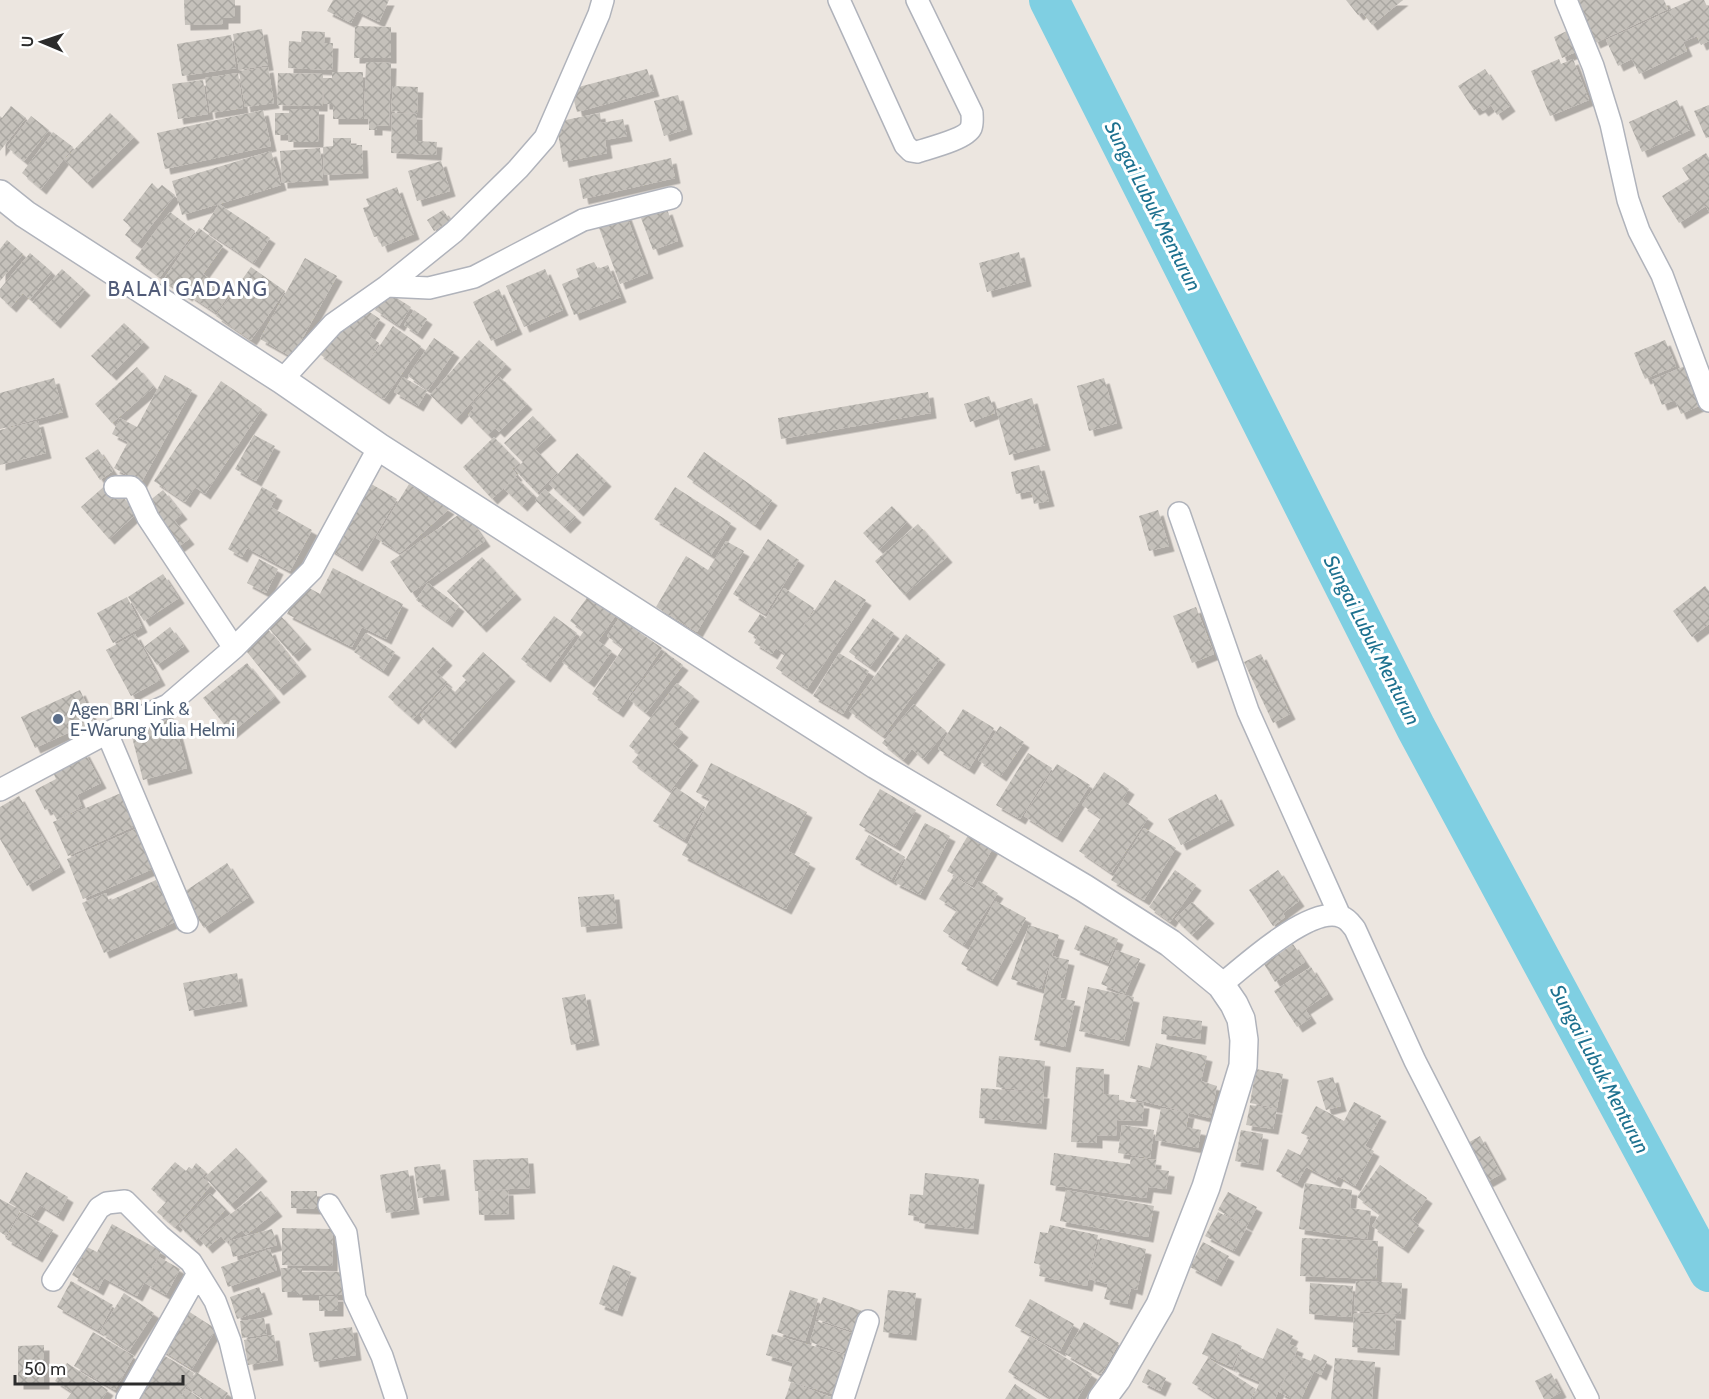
<svg xmlns="http://www.w3.org/2000/svg" width="1709" height="1399" font-family="Cabin,sans-serif">
<style>
.lines{fill:none;stroke-linecap:round;stroke-linejoin:round}
.river{stroke:#7fcfe2;stroke-width:40}
.building{fill:url(#building-cross-hatch);filter:url(#shadow)}
.minor-casing{stroke:#b0b3bb;stroke-width:24}
.tertiary-casing{stroke:#b0b3bb;stroke-width:30}
.minor{stroke:#fff;stroke-width:21}
.tertiary{stroke:#fff;stroke-width:27}
.service-dot{fill:#5c6f8a;stroke:#fff;stroke-width:2}
.labels{text-anchor:middle;dominant-baseline:central;stroke-width:6;stroke-linejoin:round;paint-order:stroke}
.service-label{font-size:18px;fill:#4e5e75;stroke:#fff;text-anchor:start}
.water-label{font-size:20px;font-style:italic;fill:#1d718f;stroke:#fff}
.quarter-label{font-size:21px;letter-spacing:1.5px;fill:#515b78;stroke:#fff}
</style>
<defs>
<pattern id="building-cross-hatch" width="8" height="8" patternUnits="userSpaceOnUse" patternTransform="scale(1.5)"><rect width="8" height="8" fill="#c5c1bb"/><path d="M0 0l8 8M0 8l8-8" fill="none" stroke="#a9a6a1"/></pattern>
<filter id="shadow"><feDropShadow dx="5.5" dy="5.5" stdDeviation="0" flood-color="#0004"/></filter>
</defs>
<rect width="100%" height="100%" fill="#ece6e0"/>
<g class="lines">
<path class="river" d="M1049,0L1416,728L1709,1272"/>
</g>
<path class="building" d="M184,0H235V18H223V24L185,25Z
M333,0H389L379,22L357,11L351,23L327,11Z
M1346,0H1403L1372,25L1362,12L1358,15Z
M1575,0H1664L1668,9L1595,43Z
M1691,0H1704L1709,10V41L1701,45L1697,36L1683,42L1687,51L1639,74L1632,59L1618,66L1606,40L1669,11L1677,26L1669,10Z
M355,26L391,27V58H354Z
M262,29L268,65L239,70L233,34Z
M1569,30L1578,51L1562,58L1554,37Z
M302,31L325,32L324,43H333L332,70L288,68L289,41L301,42Z
M231,35L236,68L182,76L177,44Z
M1559,59L1561,64L1573,59L1589,100L1550,116L1531,71Z
M366,62L391,63L389,126L377,125V130H369V119H364Z
M268,67L274,103L245,107L239,71Z
M647,69L654,91L577,112L571,89Z
M1485,69L1510,106L1497,115L1491,105L1483,111L1480,107L1474,110L1458,86Z
M332,72H363V119H333V104H324L323,84L322,106L277,105L278,73L323,74V78H332Z
M238,73L243,108L210,113L205,78Z
M203,80L208,114L178,119L172,84Z
M393,86L418,87L417,113L391,111Z
M678,95L687,129L664,136L654,101Z
M1677,100L1690,130L1642,152L1629,122Z
M1709,105V137L1706,138L1694,111Z
M11,106L26,118L0,151V116L2,118Z
M289,109H319L318,142H288V135H275V113H289Z
M263,110L271,146L165,169L157,133Z
M110,113L134,137L87,183L64,160Z
M392,113L417,114V141L437,142L436,155L391,153Z
M600,113L601,123L623,119L627,136L605,140L607,153L563,162L556,122Z
M31,116L49,130L24,161L7,147Z
M53,132L73,147L41,189L22,173Z
M333,138H351V145H362L363,173L324,175L323,147L333,146Z
M320,148L323,180L282,183L280,151Z
M271,151L281,185L219,204L270,238L254,263L203,229L219,204L182,215L172,181Z
M1706,153L1709,158V212L1706,206L1679,223L1662,196L1689,179L1682,168Z
M671,158L675,178L583,199L579,179Z
M441,161L450,191L417,201L408,171Z
M152,183L158,189L162,185L175,195L137,244L125,235L131,227L123,220Z
M397,187L414,234L382,247L378,236L374,237L363,208L369,206L366,199Z
M667,209L678,241L653,250L641,218Z
M443,210L450,220L434,231L427,220Z
M170,212L195,231L160,277L135,258Z
M626,214L648,273L620,284L598,225Z
M199,228L223,246L203,274L230,293L216,313L189,295L201,277L187,296L163,280Z
M7,240L23,254L0,281V249Z
M1019,252L1026,281L987,292L979,263Z
M30,253L52,272L30,299L23,293L11,307L0,297V289Z
M305,258L337,276L292,357L260,339Z
M594,262L598,269L608,265L621,297L574,315L562,284L579,277L576,269Z
M251,267L285,291L251,340L216,316Z
M62,269L85,290L55,323L32,302Z
M545,269L563,310L524,327L506,286Z
M499,289L517,329L491,341L473,302Z
M387,292L411,307L399,326L375,310Z
M362,307L380,319L369,336L379,343L364,369L393,326L421,346L384,399L318,353L339,321L349,327Z
M414,310L427,319L417,334L404,325Z
M124,323L144,342L111,375L91,356Z
M434,338L454,352L428,390L408,376Z
M479,340L506,364L456,419L430,395Z
M1665,340L1676,366L1645,379L1634,353Z
M1685,366L1701,405L1681,414L1675,400L1662,405L1652,380Z
M137,367L154,387L112,423L95,404Z
M165,375L192,390L141,483L114,468L128,442L112,434L120,418L137,427Z
M499,376L527,404L499,432L495,428L488,435L468,415L474,408L471,405Z
M403,377L427,391L418,406L394,392Z
M54,378L63,412L0,429V393Z
M1104,378L1117,423L1089,431L1077,386Z
M221,381L262,409L205,494L195,487L185,502L154,481Z
M928,392L931,413L781,439L778,418Z
M989,396L995,413L970,422L964,404Z
M1032,398L1045,445L1009,455L996,409Z
M533,416L551,435L535,449L557,473L537,493L515,470L523,462L504,443Z
M38,421L46,453L0,465V430Z
M254,435L275,446L256,481L235,469Z
M494,437L519,463L512,469L517,475L492,499L463,467Z
M98,449L113,471L100,480L85,458Z
M704,452L772,500L755,525L687,477Z
M577,453L606,481L578,511L549,484Z
M1039,465L1049,501L1034,504L1031,491L1016,494L1011,472Z
M516,477L533,494L522,506L504,489Z
M109,482L137,513L109,539L81,507Z
M368,482L397,499L357,566L328,548Z
M409,484L449,509L400,553L376,538Z
M262,487L277,495L271,507L312,530L290,571L247,548L242,557L228,549Z
M675,487L731,523L711,555L654,519Z
M545,489L576,517L565,528L535,500Z
M163,490L182,514L174,520L189,539L177,548L144,505Z
M892,506L907,522L879,550L863,533Z
M1158,510L1169,546L1149,551L1139,516Z
M464,511L485,541L411,593L390,562Z
M918,524L947,557L904,595L875,561Z
M768,539L799,560L765,614L733,594Z
M726,541L744,551L697,632L656,607L686,556L708,570Z
M482,557L516,594L481,627L447,591Z
M259,559L278,569L266,593L247,583Z
M333,568L403,604L386,639L362,627L352,647L287,614L302,584L320,594Z
M163,574L179,598L144,621L128,597Z
M835,580L866,600L807,689L776,668L785,654L776,648L772,654L754,643L757,637L748,632L760,614L766,618L784,588L814,608L796,638Z
M428,583L459,606L447,622L416,600Z
M1705,586L1709,591V624L1692,637L1673,611Z
M589,595L616,615L598,641L612,651L589,682L562,662L584,631L570,621Z
M127,597L142,627L113,643L97,613Z
M1196,607L1214,654L1192,663L1173,616Z
M279,614L306,644L293,656L266,625Z
M554,616L577,633L545,677L521,659Z
M619,618L662,648L618,712L592,694L623,648L607,636Z
M873,618L894,633L870,667L849,652Z
M170,627L184,646L157,665L144,647Z
M267,628L301,671L278,690L243,647Z
M366,633L395,652L383,671L354,652Z
M135,634L160,680L131,696L106,650Z
M906,634L940,659L883,736L849,711Z
M433,647L447,660L436,672L447,682L413,719L388,697Z
M483,652L510,676L450,743L420,716L447,685L455,692L466,680L462,676Z
M665,652L683,665L646,713L629,699Z
M839,653L869,671L843,714L813,696Z
M1261,654L1290,714L1273,723L1244,662Z
M247,663L275,697L231,733L203,698Z
M677,683L694,696L673,724L683,732L673,744L693,760L670,791L632,762L639,754L629,746Z
M80,690L94,721L35,748L21,717Z
M914,704L946,731L923,759L912,749L903,760L882,743Z
M963,709L994,728L969,769L938,749Z
M173,717L187,768L143,780L130,729Z
M1000,726L1024,742L1001,776L978,760Z
M84,751L101,783L77,795L82,807L57,820L50,808L45,810L35,790L56,779L51,768Z
M1028,753L1052,768L1020,819L996,805Z
M711,763L807,812L788,851L810,863L786,909L682,855L710,799L696,792Z
M1057,764L1090,785L1057,837L1024,816Z
M1104,772L1129,789L1122,800L1148,818L1111,873L1079,851L1101,818L1082,805Z
M675,787L705,807L684,840L653,821Z
M880,789L916,810L895,846L859,825Z
M121,793L135,826L68,856L53,822Z
M1216,794L1229,820L1181,845L1168,819Z
M19,796L60,867L27,886L0,839V807Z
M925,823L950,836L920,895L894,882Z
M138,828L155,868L83,899L67,859Z
M1144,828L1176,848L1144,900L1111,880Z
M970,832L994,846L972,885L947,871Z
M869,835L905,857L891,880L855,859Z
M227,863L249,897L204,928L181,894Z
M1175,870L1196,885L1170,922L1149,907Z
M1278,870L1299,901L1283,913L1285,917L1273,926L1249,890Z
M954,876L974,889L979,881L998,893L964,945L943,931L957,910L939,899Z
M156,880L175,922L104,953L82,903L106,893L109,901Z
M614,894L617,923L581,927L578,897Z
M995,901L1026,918L992,981L961,964Z
M1192,902L1209,918L1192,935L1175,919Z
M1029,925L1059,935L1041,989L1011,979Z
M1085,925L1118,939L1108,963L1074,949Z
M1293,944L1305,962L1275,982L1264,964Z
M1116,950L1140,959L1125,994L1101,984Z
M1052,956L1069,960L1060,998L1075,1001L1065,1047L1034,1040Z
M1311,967L1328,994L1305,1009L1311,1018L1297,1027L1274,991Z
M237,973L242,1001L189,1011L183,983Z
M1088,987L1134,997L1124,1041L1079,1031Z
M585,994L594,1040L571,1045L562,998Z
M1163,1016L1202,1021L1200,1039L1161,1034Z
M1156,1043L1207,1056L1201,1081L1217,1086L1210,1118L1130,1098L1138,1065L1150,1068Z
M999,1056L1045,1061L1042,1092L996,1087Z
M1076,1067L1104,1069L1103,1094L1119,1095V1101L1144,1103L1142,1121L1117,1120L1116,1136L1097,1135V1143L1071,1142Z
M1256,1069L1283,1074L1277,1108L1250,1103Z
M1333,1077L1341,1106L1326,1110L1317,1081Z
M981,1088L1044,1093L1041,1124L979,1118Z
M1354,1102L1381,1116L1365,1146L1374,1151L1355,1186L1338,1176L1335,1182L1306,1167L1297,1183L1276,1171L1288,1149L1300,1155L1310,1137L1301,1133L1316,1106L1344,1121Z
M1250,1105L1277,1109L1273,1129L1246,1125Z
M1161,1108L1189,1113L1186,1127L1201,1130L1198,1148L1155,1140Z
M1122,1125L1154,1130L1150,1158L1118,1153Z
M1241,1130L1263,1134L1258,1165L1235,1161Z
M1480,1136L1501,1174L1487,1182L1466,1144Z
M236,1148L262,1176L230,1205L205,1177Z
M1054,1153L1130,1164L1131,1157L1156,1160L1155,1169L1169,1171L1166,1189L1148,1187L1146,1198L1050,1185Z
M528,1158L530,1188L475,1191L473,1160Z
M175,1162L186,1171L189,1167L192,1169L196,1163L206,1172L202,1177L211,1185L175,1227L157,1212L166,1202L151,1189Z
M440,1164L444,1195L418,1198L414,1167Z
M1380,1165L1427,1198L1412,1220L1419,1225L1403,1248L1372,1226L1380,1214L1357,1197Z
M408,1170L414,1209L386,1213L380,1175Z
M26,1172L68,1197L58,1216L40,1205L33,1216L9,1203Z
M925,1173L979,1179L973,1229L919,1223L920,1217L908,1215L910,1194L923,1195Z
M1305,1183L1352,1190L1350,1208L1371,1211L1367,1239L1299,1229Z
M508,1190L509,1214L479,1215L478,1191Z
M1066,1190L1154,1206L1148,1237L1060,1221Z
M261,1191L277,1211L246,1235L242,1230L226,1242L221,1236L207,1248L199,1238Z
M291,1191H317V1209L291,1208Z
M1228,1192L1257,1207L1247,1226L1218,1210Z
M210,1193L226,1209L195,1241L179,1226Z
M0,1199L20,1210L6,1236L0,1232Z
M21,1212L53,1230L37,1257L6,1239Z
M1218,1212L1247,1227L1234,1251L1205,1236Z
M112,1224L161,1251L137,1296L104,1278L98,1290L72,1275L87,1247L97,1252Z
M1050,1225L1098,1235L1087,1286L1039,1276L1041,1265L1034,1263L1040,1232L1048,1233Z
M282,1228L333,1229L332,1266L282,1265Z
M272,1229L277,1245L233,1257L229,1241Z
M1100,1238L1146,1249L1137,1290L1131,1288L1127,1304L1104,1299L1108,1284L1089,1279Z
M1302,1238L1378,1241L1376,1279L1300,1276Z
M1203,1242L1229,1256L1216,1281L1190,1267Z
M270,1249L277,1270L228,1287L221,1267Z
M159,1257L180,1269L166,1295L145,1283Z
M613,1265L631,1272L617,1311L599,1304Z
M281,1268H302V1272H342V1295H297V1292H282Z
M71,1281L113,1305L99,1331L57,1307Z
M1356,1281L1402,1283L1400,1314L1354,1311Z
M1310,1283L1353,1286L1351,1317L1309,1314Z
M259,1287L267,1309L237,1319L230,1297Z
M790,1290L818,1299L805,1341L777,1332Z
M888,1290L916,1293L911,1335L883,1332Z
M124,1293L154,1313L129,1351L100,1332Z
M319,1296H338V1311H319Z
M823,1297L862,1311L855,1332L816,1319Z
M1030,1299L1074,1324L1060,1351L1015,1326Z
M185,1309L216,1329L192,1369L160,1349Z
M1354,1313L1396,1315L1394,1350L1352,1347Z
M264,1318L267,1334L242,1338L240,1321Z
M816,1321L855,1334L849,1355L810,1342Z
M1084,1322L1119,1343L1101,1374L1065,1354Z
M352,1327L356,1355L314,1362L309,1333Z
M1277,1328L1293,1336L1289,1344L1298,1348L1275,1399H1252L1260,1382L1233,1370L1242,1349L1263,1359Z
M93,1332L134,1356L115,1390L74,1366Z
M1212,1333L1242,1346L1232,1367L1202,1354Z
M772,1334L844,1355L833,1394L788,1381L793,1363L766,1355Z
M274,1335L278,1360L248,1365L244,1340Z
M1030,1336L1092,1374L1077,1399H1052L1008,1372Z
M44,1345V1384H18V1346Z
M158,1352L194,1373L179,1399H132Z
M1314,1354L1327,1361L1321,1375L1314,1371L1301,1399H1293L1279,1392L1296,1355L1311,1361Z
M1208,1358L1256,1389L1250,1399H1217L1192,1383Z
M1335,1358L1375,1362L1372,1399H1331Z
M67,1363L108,1390L102,1399H67L72,1392L55,1381Z
M1148,1369L1166,1378L1160,1391L1142,1382Z
M196,1372L228,1393L224,1399H205L187,1387Z
M1551,1373L1561,1392L1549,1399H1544L1535,1381Z
M791,1382L836,1399H785Z
M1015,1384L1037,1399H1005Z
M186,1389L201,1399H180Z"/>
<g class="lines">
<g class="minor-casing">
<path id="minor" d="M839,0L905,145L911,151L917,152C929,148 966,139 971,128C973,123 972,117 972,113L917,0
M1566,0L1593,66L1611,124L1628,200L1639,231L1662,275L1709,401
M387,286L429,288L474,277L583,220L671,198
M282,380L333,324L387,286L454,232L518,169L545,138L599,14L603,0
M115,487H131L136,492L148,518L234,648
M1179,513L1248,711L1340,916
M107,733L187,922
M0,790L107,733L168,705L234,648L312,570L379,447
M1221,985C1243,967 1311,904 1342,917C1348,919 1351,924 1355,929L1415,1061L1588,1399
M329,1205L346,1233L355,1298L382,1356L396,1399
M53,1280L99,1208L107,1203L125,1201L160,1236L191,1262L215,1301L230,1341L244,1399
M127,1399L197,1275
M843,1399L868,1321"/>
</g>
<g class="tertiary-casing">
<path id="tertiary" d="M0,194L25,214L282,380L379,447L726,670L876,765L1084,888L1170,943L1221,985L1234,1004L1241,1019L1244,1040L1243,1066L1206,1187L1160,1305L1117,1379L1102,1399"/>
</g>
<use href="#minor" class="minor"/>
<use href="#tertiary" class="tertiary"/>
</g>
<circle class="service-dot" cx="58" cy="719" r="6"/>
<g class="labels">
<g class="service-label">
<text x="70" y="709">Agen BRI Link &amp;<tspan x="70" dy="21">E-Warung Yulia Helmi</tspan></text>
</g>
<g class="water-label">
<text transform="translate(1153 206) rotate(63)">Sungai Lubuk Menturun</text>
<text transform="translate(1372 640) rotate(63)">Sungai Lubuk Menturun</text>
<text transform="translate(1600 1069) rotate(62)">Sungai Lubuk Menturun</text>
</g>
<g class="quarter-label">
<text x="188" y="288">BALAI GADANG</text>
</g>
</g>
<g transform="translate(42 42) rotate(272)" stroke="#ffffff" stroke-width="4.5" paint-order="stroke">
<path d="M0-4.5L10 22L0 15L-10 22Z" fill="#2c2c2c"/>
<text y="-9" font-size="16" font-weight="bold" text-anchor="middle" fill="#2c2c2c">U</text>
</g>
<path d="M15 1375v9h168v-9" fill="none" stroke="#2c2c2c" stroke-width="3"/>
<text x="24" y="1375" font-size="18" fill="#2c2c2c" stroke="#ffffff" stroke-width="4.5" paint-order="stroke">50 m</text>
</svg>
